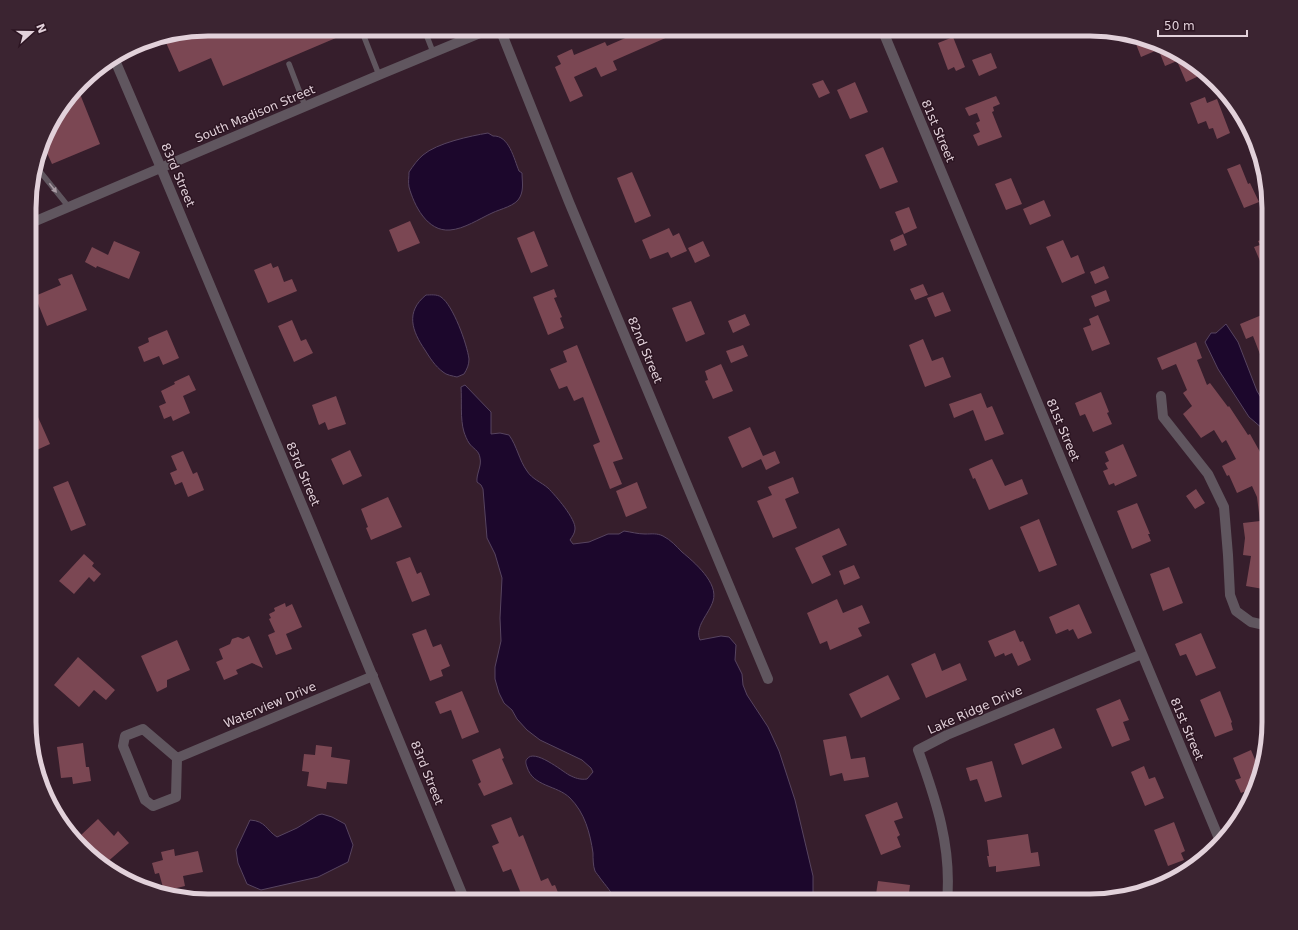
<svg xmlns="http://www.w3.org/2000/svg" width="1298" height="930" font-family="'DejaVu Sans',sans-serif">
<style>
.water{fill:#1c072c;stroke:#574460}
.building{fill:#7b4753}
.lines{fill:none;stroke-linecap:round;stroke-linejoin:round}
.service{stroke:#60565f;stroke-width:5.5}
.minor{stroke:#60565f;stroke-width:10}
.tertiary{stroke:#60565f;stroke-width:10}
.oneway{fill:#a89aa3}
.labels{text-anchor:middle;dominant-baseline:central;stroke-width:3;stroke-linejoin:round;paint-order:stroke}
.street-label{font-size:12px;fill:#e2d1da;stroke:#2c1522}
.rim{fill:none;stroke:#e2d1da;stroke-width:5}
</style>
<rect width="100%" height="100%" fill="#361e2c"/>
<path class="water" d="M488,133L493,136C509,135 514,159 519,171L522,173C522,181 524,189 520,197C516,206 500,209 492,213C479,219 464,229 450,230C427,232 414,205 409,187C408,182 409,177 409,172C413,166 418,159 423,155C437,143 470,136 488,133Z
M426,295C430,295 437,294 441,297C453,305 467,344 469,359C469,365 467,369 464,374L457,377C453,376 446,375 443,372C435,366 430,358 425,350C412,331 405,312 426,295Z
M1226,324L1238,342L1257,391L1269,411V434L1249,417L1218,369L1205,342L1211,333H1216Z
M465,385L491,412V434L500,433L509,435C517,446 519,460 527,471C532,479 541,482 548,488C556,496 576,519 575,529C575,533 572,537 570,540L573,544L589,542L608,534H619L624,531C631,532 638,534 645,534C652,534 657,533 663,536C671,540 676,546 682,552C694,562 719,583 713,601C709,614 694,627 700,640L721,636L729,637L736,645L735,660L742,674L743,685L747,695L768,727L779,751L795,800L813,876V893L811,901H615C612,892 606,886 600,878C599,876 596,873 595,871C593,866 593,858 593,853C590,833 585,813 570,798C557,785 533,787 527,767C526,764 525,761 527,759C534,748 562,771 569,775C575,778 580,780 587,779L593,772L591,768L582,760L540,740L527,730L517,719L512,710L504,703L499,693L495,679V667L501,641L500,618L502,578L495,554L487,538L483,489L481,485L477,482C476,474 482,466 480,458C479,450 473,449 469,443C467,440 465,435 464,432C460,419 462,401 461,387Z
M322,814L332,817L345,824L353,845L348,862L318,877L261,890L247,884L238,863L236,850L250,820C266,821 266,830 277,837L297,828L318,815Z"/>
<path class="building" d="M208,29H357L223,86L211,58L179,72L164,38Z
M646,29H686L613,61L617,70L601,77L596,67L574,77L583,96L570,102L555,67L561,64L557,56L572,49L574,55L605,42L607,46Z
M953,37L965,67L956,71L954,67L948,70L938,43Z
M1147,40L1150,41L1155,51L1141,57L1136,44Z
M1167,47L1199,66L1203,70L1200,71L1201,75L1186,82L1177,61L1165,66L1159,51Z
M991,53L997,68L979,76L972,60Z
M823,80L830,93L819,98L812,84Z
M855,82L868,112L850,119L837,90Z
M78,89L100,144L52,164L43,144L48,128Z
M996,96L1000,104L993,107L994,111L992,112L1002,137L978,146L973,135L980,132L976,123L980,121L977,113L969,116L965,108Z
M1205,97L1207,103L1217,99L1230,133L1217,139L1213,128L1209,129L1206,121L1198,124L1190,103Z
M883,147L898,182L880,189L865,155Z
M1240,164L1248,184L1250,183L1259,202L1244,208L1227,169Z
M632,172L651,216L635,223L617,178Z
M1011,178L1022,204L1006,210L995,184Z
M1044,200L1051,216L1030,225L1023,209Z
M909,207L917,228L904,234L895,212Z
M410,221L420,243L398,252L389,230Z
M669,228L673,236L679,233L687,251L671,258L668,252L650,259L642,240Z
M534,231L548,266L531,273L517,238Z
M903,234L907,245L894,251L890,240Z
M1269,237V282L1254,247L1260,245L1258,241Z
M1063,240L1071,258L1078,255L1085,273L1062,283L1046,247Z
M114,241L140,252L129,279L97,266L96,268L85,262L92,247L108,255Z
M703,241L710,256L695,263L688,248Z
M271,263L273,268L278,266L284,282L292,279L297,291L268,303L254,270Z
M1104,266L1109,278L1095,284L1090,272Z
M72,274L87,310L47,326L35,296L61,285L58,279Z
M923,284L928,295L915,300L910,289Z
M554,289L557,297L554,298L562,317L560,318L564,328L548,335L533,297Z
M1106,290L1110,301L1095,307L1091,296Z
M943,292L951,311L935,317L927,298Z
M691,301L705,334L686,342L672,308Z
M1269,312V375H1268L1253,336L1246,339L1240,324Z
M745,314L750,325L733,333L728,321Z
M1098,315L1110,344L1092,351L1083,328L1091,325L1089,319Z
M292,320L301,341L306,339L313,353L294,362L278,326Z
M167,330L179,358L163,365L159,356L144,362L138,347L149,342L148,338Z
M923,339L932,361L943,357L951,377L925,387L909,345Z
M1196,342L1202,358L1197,360L1207,385L1210,383L1228,407L1229,406L1248,435L1250,434L1269,468V590L1246,586L1251,556L1243,555L1245,538L1243,523L1260,521L1257,497L1252,486L1237,493L1229,475L1227,476L1222,466L1236,459L1226,440L1222,443L1214,430L1201,438L1183,414L1192,406L1183,393L1187,390L1176,364L1162,370L1157,358Z
M577,345L623,459L613,462L622,484L610,489L593,445L600,442L583,397L574,401L567,386L559,389L550,369L567,362L563,351Z
M743,345L748,356L731,363L726,351Z
M721,364L733,391L713,399L705,381L708,380L705,371Z
M189,375L196,390L183,396L190,413L173,421L171,416L164,419L159,406L166,403L161,391L175,384L174,382Z
M1101,392L1109,412L1107,413L1112,424L1093,432L1085,414L1080,416L1075,403Z
M981,393L987,408L992,406L1004,434L985,441L973,410L954,418L949,404Z
M336,396L346,424L328,430L325,422L319,425L312,405Z
M30,399L50,444L30,453Z
M750,427L763,456L775,451L780,463L766,470L761,459L742,468L728,437Z
M1123,444L1137,476L1115,486L1114,483L1109,485L1103,471L1108,469L1105,463L1109,461L1105,452Z
M350,450L362,476L343,485L331,459Z
M183,451L193,474L197,472L204,490L188,497L182,482L175,485L170,473L177,470L171,456Z
M992,459L1005,486L1022,479L1028,494L989,510L975,478L973,479L969,469Z
M793,477L799,493L785,499L797,528L773,538L757,501L772,495L768,487Z
M68,481L86,525L71,531L53,487Z
M637,482L647,508L626,517L616,491Z
M1196,489L1205,503L1195,509L1186,496Z
M388,497L402,527L371,540L366,528L368,527L361,509Z
M1137,503L1150,534H1148L1151,541L1132,549L1117,511Z
M1039,519L1057,565L1039,572L1020,527Z
M839,528L847,545L822,556L831,575L812,584L795,548Z
M84,554L94,563L92,566L101,574L94,582L89,577L74,594L59,581Z
M410,557L417,574L421,572L430,595L412,602L396,562Z
M854,565L860,578L844,585L839,571Z
M1169,567L1183,603L1163,611L1150,574Z
M837,599L843,613L862,605L870,623L858,628L862,636L830,650L827,641L820,644L807,613Z
M285,603L286,607L292,604L302,627L286,634L292,649L276,655L268,635L275,632L269,619L271,618L269,614L275,611L274,608Z
M1079,604L1092,633L1078,639L1073,629L1069,631L1068,629L1056,634L1049,617Z
M426,629L433,647L441,644L450,666L441,670L443,676L430,681L412,634Z
M1015,630L1020,642L1023,641L1031,660L1018,666L1012,653L1005,656L1004,653L995,657L988,641Z
M1201,633L1216,668L1196,676L1186,654L1180,656L1175,644Z
M249,636L263,668L252,663L236,670L238,674L224,680L216,662L223,659L219,649L230,644L232,639L238,637L243,639Z
M177,640L190,670L167,680V687L157,692L141,656Z
M935,653L942,671L960,663L967,680L926,698L911,664Z
M78,657L115,690L106,700L94,690L79,707L54,685Z
M888,675L900,699L861,718L849,694Z
M462,691L479,732L462,739L451,710L440,714L435,702Z
M1220,691L1232,722L1231,723L1233,730L1215,737L1200,700Z
M1120,699L1129,720L1123,722L1130,740L1112,747L1096,709Z
M1054,728L1062,748L1022,765L1014,744Z
M846,736L851,759L865,757L869,777L844,781L842,773L830,776L823,740Z
M83,743L86,767H89L91,781L73,784L72,777L61,778L57,747Z
M316,745L332,747L331,757L350,760L347,784L327,782L326,789L307,786L309,772L302,771L304,754L315,755Z
M500,748L504,758L502,759L513,784L484,796L478,784L481,782L472,760Z
M1251,750L1261,774L1259,780L1256,787L1241,793L1235,780L1241,778L1233,758Z
M992,761L1002,797L985,802L977,779L970,781L966,768Z
M1144,766L1149,779L1155,777L1164,798L1145,806L1131,772Z
M897,802L903,818L894,821L900,835L897,837L901,847L881,855L865,815Z
M511,817L519,837L523,835L541,881L548,878L552,886L555,885L559,895L557,901H524L511,869L503,872L492,846L499,843L491,825Z
M98,819L114,836L118,831L129,843L105,864L80,836Z
M1174,822L1185,851L1181,853L1184,860L1168,866L1154,830Z
M1028,834L1031,853L1038,852L1040,866L996,872V866L989,867L987,856H989L987,840Z
M174,849L175,856L198,851L203,872L183,876L185,886L164,891L159,873L155,874L152,863L163,860L161,852Z
M878,881L910,885L908,901H875Z"/>
<g class="lines">
<path class="service" d="M361,29L379,75
M424,29L433,52
M289,64L305,106
M38,169L68,206"/>
<path class="minor" d="M500,29L569,202L768,679
M882,29L1220,841
M114,58L161,168
M1161,396L1163,417L1208,474L1224,507L1228,555L1230,595L1236,611L1251,622L1269,626
M177,758L176,797L153,806L145,800L123,746L125,736L143,729L177,758L373,676
M947,901C952,847 936,800 918,750L947,735L1142,654"/>
<path class="tertiary" d="M161,168L312,529L465,901
M31,223L379,75L490,29"/>
</g>
<defs><path id="oneway-solid" d="M-6-.8H1V-3.2L6.5 0L1 3.2V.8H-6Z"/></defs>
<use class="oneway" href="#oneway-solid" transform="translate(53 188) rotate(52)"/>
<g class="labels">
<g class="street-label">
<text transform="translate(255 114) rotate(-23)">South Madison Street</text>
<text transform="translate(938 131) rotate(67)">81st Street</text>
<text transform="translate(178 175) rotate(67)">83rd Street</text>
<text transform="translate(645 350) rotate(67)">82nd Street</text>
<text transform="translate(1063 430) rotate(67)">81st Street</text>
<text transform="translate(303 474) rotate(67)">83rd Street</text>
<text transform="translate(270 705) rotate(-23)">Waterview Drive</text>
<text transform="translate(975 710) rotate(-24)">Lake Ridge Drive</text>
<text transform="translate(1187 729) rotate(67)">81st Street</text>
<text transform="translate(427 773) rotate(68)">83rd Street</text>
</g>
</g>
<path d="M0 0H1298V930H0ZM208 36H1090A172 172 0 0 1 1262 208V722A172 172 0 0 1 1090 894H208A172 172 0 0 1 36 722V208A172 172 0 0 1 208 36Z" fill="#3b2431" fill-rule="evenodd"/>
<path class="rim" d="M208 36H1090A172 172 0 0 1 1262 208V722A172 172 0 0 1 1090 894H208A172 172 0 0 1 36 722V208A172 172 0 0 1 208 36Z"/>
<g transform="translate(32 32) rotate(69)" stroke="#2c1522" stroke-width="3" paint-order="stroke">
<path d="M0-3L7 15L0 10L-7 15Z" fill="#e2d1da"/>
<text y="-6" font-size="11" font-weight="bold" text-anchor="middle" fill="#e2d1da">N</text>
</g>
<path d="M1158 30v6h89v-6" fill="none" stroke="#e2d1da" stroke-width="2"/>
<text x="1164" y="30" font-size="12" fill="#e2d1da" stroke="#2c1522" stroke-width="3" paint-order="stroke">50 m</text>
</svg>
